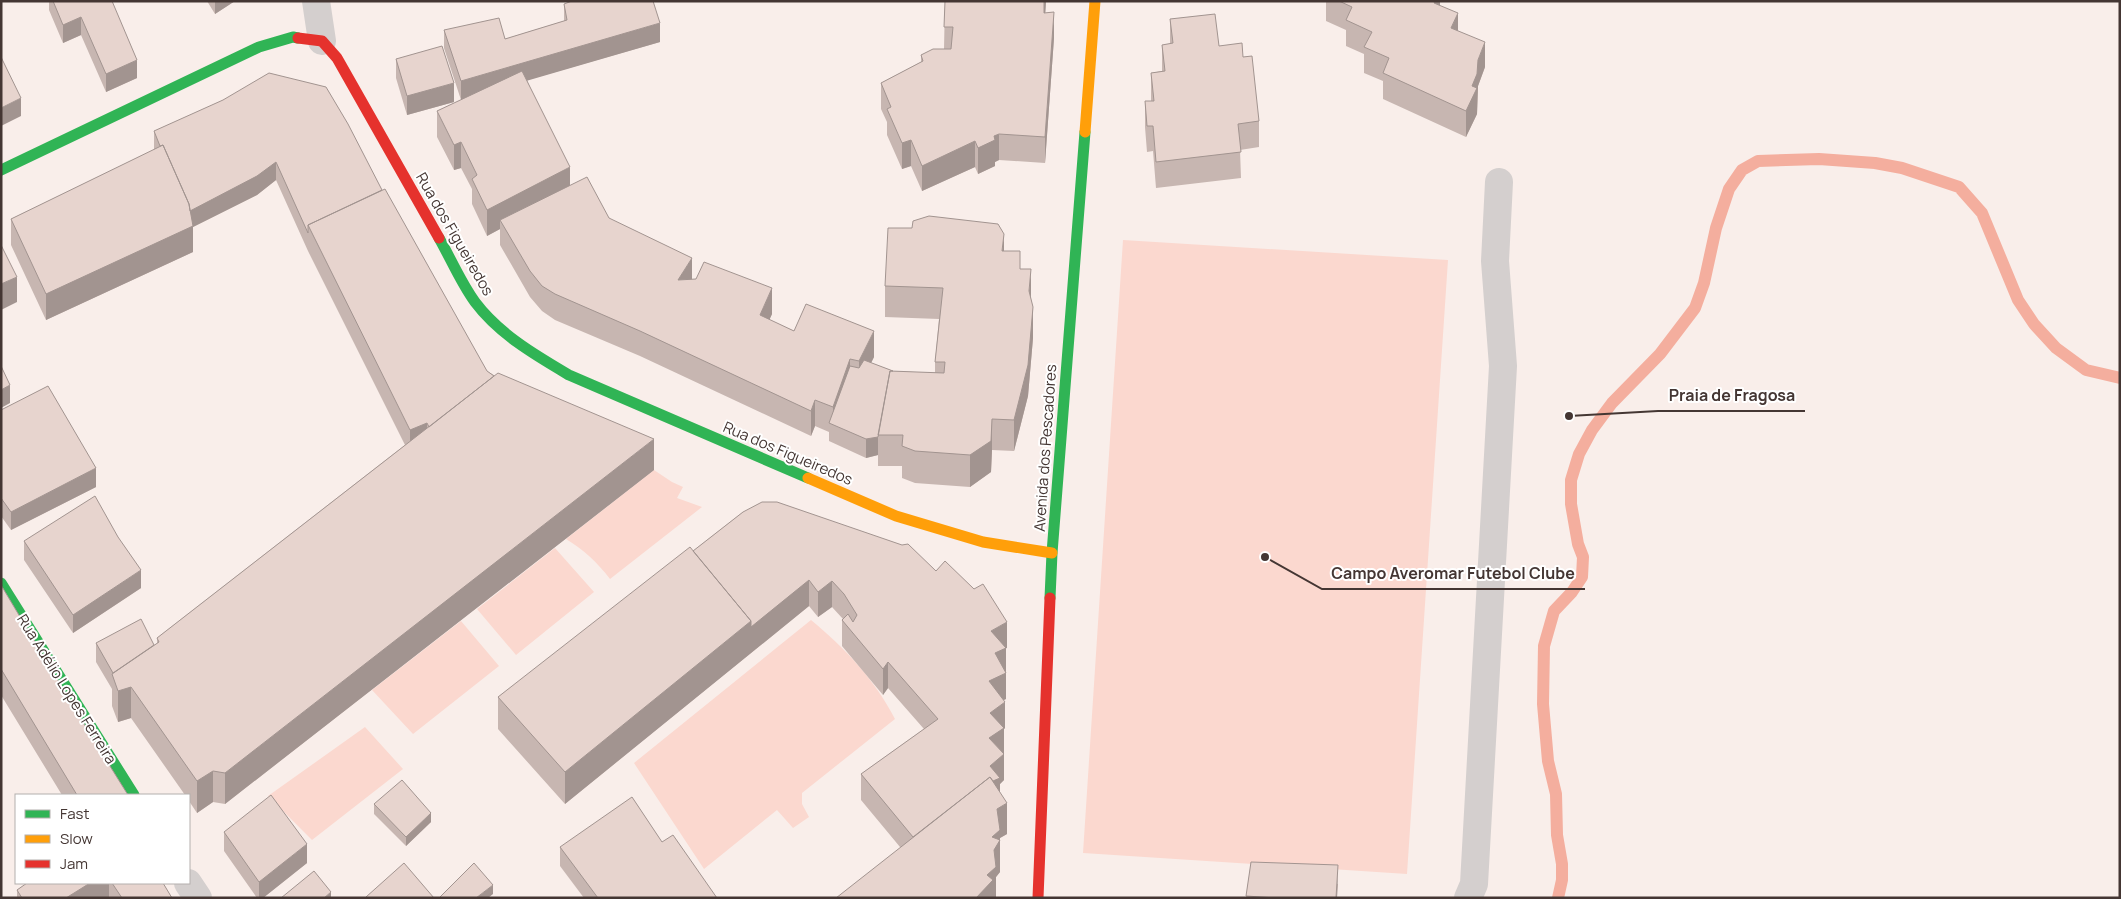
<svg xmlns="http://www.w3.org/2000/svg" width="2121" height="899" font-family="Manrope,sans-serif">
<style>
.green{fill:#fbd8cf}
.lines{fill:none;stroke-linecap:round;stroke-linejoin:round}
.stream{stroke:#f4ae9e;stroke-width:12}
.street{stroke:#d4cfce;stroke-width:28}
.fast{stroke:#30b455;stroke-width:11}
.slow{stroke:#ff9f0a;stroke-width:11}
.jam{stroke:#e5322d;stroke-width:11}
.wall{fill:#c7b6b1}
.shaded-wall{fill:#a29490}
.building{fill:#e7d4ce;stroke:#a29490}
.labels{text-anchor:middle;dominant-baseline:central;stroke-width:4;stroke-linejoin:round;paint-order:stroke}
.street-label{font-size:15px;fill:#443633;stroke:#fff}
.leader{fill:none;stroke:#443633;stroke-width:2}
.callout-dot{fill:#443633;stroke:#fff;stroke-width:2}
.callout-label{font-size:16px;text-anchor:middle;font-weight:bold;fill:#443633;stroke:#fff;stroke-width:4;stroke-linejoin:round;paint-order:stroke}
</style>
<rect width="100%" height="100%" fill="#f9eeea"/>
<path class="green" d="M1123,240L1448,260L1407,874L1083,853Z
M654,470L672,482L683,487L677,498L702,507L610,579C597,562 584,550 566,539Z
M555,548L594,592L516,655L477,609Z
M811,620C845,648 875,680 895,719L802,793V804L809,817L793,828L777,810L704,869L634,763Z
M461,621L499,666L413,734L372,690Z
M365,727L403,769L312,840L268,796Z"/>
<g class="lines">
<path class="stream" d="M1558,898L1562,880V864L1557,835L1556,794L1548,761L1543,704L1544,646L1554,611L1572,592L1582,577L1583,557L1578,544L1571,504V480L1579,454L1592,430L1612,403L1660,354L1695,308L1704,283L1716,228L1729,189L1742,170L1758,161L1819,159L1875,163L1902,168L1959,187L1982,213L2018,300L2034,324L2056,348L2086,370L2120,378"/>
<path class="street" d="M316,1L322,41
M188,883L198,898
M1468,898L1474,884L1503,366L1495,261L1499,182"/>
<path class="fast" d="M1,170L259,47L293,37L298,38
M439,238C451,259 461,283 475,302C499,334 535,355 569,375L808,478
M1,583L134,795
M1050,598L1052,553L1085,132"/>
<path class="slow" d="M1085,132L1095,1
M808,478L896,516L983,542L1052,553"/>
<path class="jam" d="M298,38L322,41L337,58L439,238
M1038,898L1050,598"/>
</g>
<path class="wall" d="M49,1H112L137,78L106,92L81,35L63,43L49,10Z
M207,1H235L215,14Z
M945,1H1046L1045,13L1054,38L1045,163L999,160L995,162V166L978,174L975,167L922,191L911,166L902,169L887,135V122L881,109V83L921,62V55L944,49Z
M1326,1H1440V6L1485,67L1478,86L1477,114L1466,137L1383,99V81L1364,73V54L1346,46V30L1326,21Z
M564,4L660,42L527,80L570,186L609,218L692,280L772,314L769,320L794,331L874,357L871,363L893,371L935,373V362L939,319L885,317V286L1004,251L1020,269L1031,299L1033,338L1028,396L1014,451L992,450L991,472L970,487L915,483L902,478V466H878V455L866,458L829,441V432L815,426L811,436L640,356L555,320L542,311L530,297L500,245V229L487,236L472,204V189L461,168L454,170L437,137V111L461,100L444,48V30L505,39L564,21Z
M1170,19L1219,46L1243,57L1259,121V147L1240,150L1241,178L1156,188L1153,151L1147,152L1145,127V101H1151V73L1162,71V45L1170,44Z
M396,59L454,102L407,115L396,78Z
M154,131L382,190L487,371L654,470L225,804L213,802L197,813L189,801V795H185L131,718L118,722L112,706V689L96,662V643L154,645L157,644V638L405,445L308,251L276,180L257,195L193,227V252L46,320L11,245V219L154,150Z
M1,410L96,487L11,530L1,516Z
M743,512L1007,648H1005L1006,699L1003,700L1005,728L1004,729V780L1000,784V792L1007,834L1000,838V872L996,877V898L900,847L861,800V774L924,729L888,688L883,695L842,646V620L843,619L832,607L818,617L809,606L565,804L498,729V697L693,551Z
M24,541L141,588L73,633L24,560Z
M1,585L90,734L128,795H62L1,695Z
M374,804L431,822L406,846L374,814Z
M224,832L307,863L263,898H257L224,851Z
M662,842L717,898H584L560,866V847Z
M1251,862L1338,884L1337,898H1246Z
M27,883H163L172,898H110L109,897L107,898H17V890Z"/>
<path class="shaded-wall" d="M215,1H235L215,14Z
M1044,1H1046L1044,38Z
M1435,1H1440V14L1434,3Z
M1054,12V38L1045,163V137Z
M1458,13V39L1451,28Z
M81,17V35L63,43V25Z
M660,23V42L461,100V81Z
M1485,42V67L1478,86L1477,114L1466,137V111L1478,60Z
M137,60V78L106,92V74Z
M454,83V102L407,115V96Z
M21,98V116L1,126V108Z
M999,134V160L995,162V166L978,174V148L994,136Z
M911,140V166L902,169V143Z
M975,141V167L922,191V166Z
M461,142V168L454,170V145Z
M276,162V180L257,195L193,227V252L46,320V294L189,211Z
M570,167V193L500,220V229L487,236V210Z
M1004,234V265L1002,251Z
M692,258V283L678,280Z
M1031,269V301L1029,291Z
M17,277V302L1,310V284Z
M772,288V314L760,341V315Z
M1033,307V338L1028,396L1014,451V420Z
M874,331V357L859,387V361Z
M850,359V384L833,425V407Z
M10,385V403L1,408V390Z
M815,400V426L811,436V411Z
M992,419V450L991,472L970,487V455Z
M427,423V449L410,456V430Z
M878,437V455L866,458V439Z
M654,439V470L225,804V773Z
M96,468V487L11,530V512Z
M141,570V588L73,633V615Z
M809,580V606L565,804V772L751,621Z
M832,581V607L818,617V592Z
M1007,622V648L1004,649L1006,648V699L989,707V681L991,631Z
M888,662V688L883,695V669Z
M131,687V718L118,722V691Z
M1005,702V728L1004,729V754L989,738L990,713Z
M1004,754V780L1000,784V804L916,865L990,766Z
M213,771V802L197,813V781Z
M1007,803V834L1000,838V872L996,877V898H976L987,875L997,809Z
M431,813V822L406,846V837Z
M307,844V863L263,898H259V882Z
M1338,865L1337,898H1336Z
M90,883H109V897L107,898H66Z
M493,885V894L488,898H476Z
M331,892V898H324Z"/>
<path class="building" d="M53,1H112L137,60L106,74L81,17L63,25Z
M572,1H653L660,23L461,81L444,30L499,18L505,39L567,20L564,4Z
M945,1H1044V13L1054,12L1045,137L999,134L994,136L995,140L978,148L975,141L922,166L911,140L902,143L887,109L891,107L881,83L923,61L921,55L933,49H951L953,27H944Z
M1339,1H1435L1434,3L1458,13L1451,28L1485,42L1478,60L1477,74L1472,86L1477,88L1466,111L1383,73L1389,58L1364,47L1372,32L1346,20L1352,7Z
M1215,14L1219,46L1242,43L1243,57L1252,56L1259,121L1238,124L1241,152L1156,162L1153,126H1147L1145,101H1154L1151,73L1165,71L1162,45L1173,43L1170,19Z
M442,46L454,83L407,96L396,59Z
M1,57L21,98L1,108Z
M522,71L570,167L487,210L472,179L477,175L461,142L454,145L437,111Z
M269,73L326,87L348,124L382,190L308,225V233L276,162L257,176L190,211L189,204L163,145L160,146L154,131L223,100Z
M163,145L189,204L193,226L46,294L11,219Z
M587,177L609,218L692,258L678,280L696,279L704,262L772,288L760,315L794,331L806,304L874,331L859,361L850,359L833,407L815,400L811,411L640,331L555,294L542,286L530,271L500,220Z
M385,189L487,371L494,376L429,427L427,423L410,430L308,225Z
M929,216L998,224L1004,234L1002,251H1020V269H1031L1029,291L1033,307L1028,365L1014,420L992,419L991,441L970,455L915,451L902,446L903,435H878L890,371L944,373L945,362H935L943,288L885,286L888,228H912L913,221Z
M1,245L17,277L1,284Z
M864,360L893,371H890L878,437L866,439L829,423L850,366L859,368Z
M1,366L10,385L1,390Z
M498,373L654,439L225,773L213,771L197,781L131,687L118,691L112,674L159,642L157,638Z
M48,386L96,468L11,512L1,498V410Z
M95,496L118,537L141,570L73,615L24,541Z
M762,502H777L902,545L908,544L936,571L945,561L974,589L983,584L1007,622L991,631L1006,648L995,653L1006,673L989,681L1005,702L990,713L1004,728L989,738L1004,754L990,766L1000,778L993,781L990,777L913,837L861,774L938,719L888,662L883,669L842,620L848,614L853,622L857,615L844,594L832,581L818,592L809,580L751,627V621L693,551L743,512Z
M690,547L751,621L565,772L498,697Z
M1,585L90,734L128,795H77L1,669Z
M141,619L154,645L113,673L96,643Z
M990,777L1007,803L997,809L1000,830L992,837L1000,840L994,850L996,867L987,875L993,880L976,898H836Z
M402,780L431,813L406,837L374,804Z
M271,795L307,844L259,882L224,832Z
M632,797L662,842L673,835L717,898H598L560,847Z
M1251,862L1338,865L1336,898H1276L1246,896Z
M404,863L434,898H365L366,897Z
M474,863L493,885L476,898H439Z
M314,871L331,892L324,898H281Z
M27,883H90L66,898H22L17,890Z
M112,883H163L172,898H122Z"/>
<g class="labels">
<g class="street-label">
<text transform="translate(455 234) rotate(60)">Rua dos Figueiredos</text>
<text transform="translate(1045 448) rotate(-86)">Avenida dos Pescadores</text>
<text transform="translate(788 453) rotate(23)">Rua dos Figueiredos</text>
<text transform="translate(67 689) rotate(58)">Rua Adélio Lopes Ferreira</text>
</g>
</g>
<path class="leader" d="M1569 416L1658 411H1805M1265 557L1322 589H1585"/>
<g class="callout-dot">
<circle cx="1569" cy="416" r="5"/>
<circle cx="1265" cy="557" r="5"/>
</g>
<g class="callout-label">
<text x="1732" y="401">Praia de Fragosa</text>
<text x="1453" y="579">Campo Averomar Futebol Clube</text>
</g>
<rect width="2121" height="899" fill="none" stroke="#443633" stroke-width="5"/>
<rect x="15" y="794" width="175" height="90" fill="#ffffff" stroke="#b4afad"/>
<rect x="25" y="810" width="25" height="8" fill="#30b455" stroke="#b4afad"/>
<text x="60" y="819" font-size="15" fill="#443633">Fast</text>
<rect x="25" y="835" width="25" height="8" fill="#ff9f0a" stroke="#b4afad"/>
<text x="60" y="844" font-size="15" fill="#443633">Slow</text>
<rect x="25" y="860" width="25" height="8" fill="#e5322d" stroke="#b4afad"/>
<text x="60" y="869" font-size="15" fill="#443633">Jam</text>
</svg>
